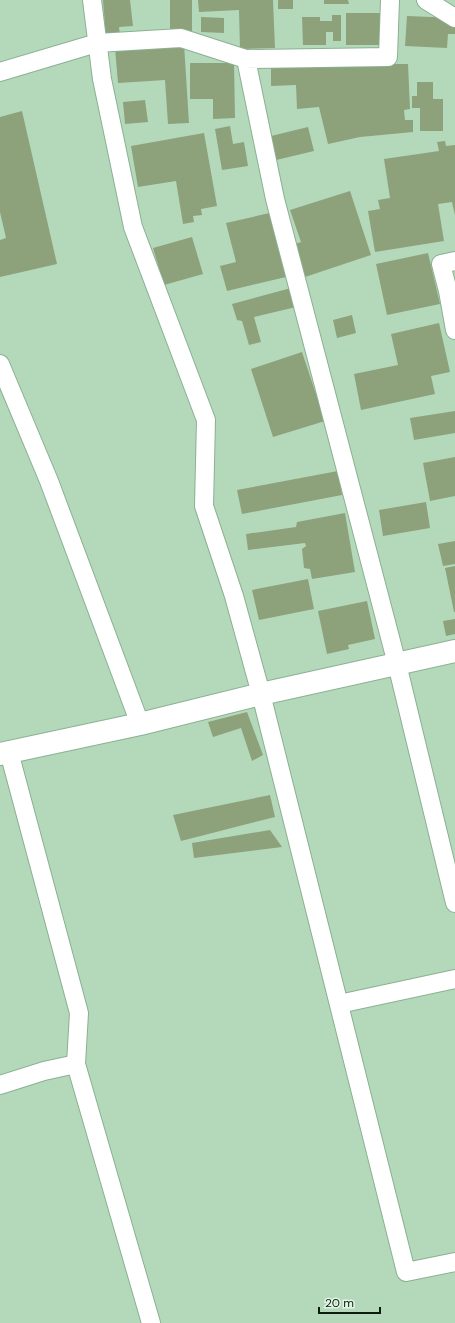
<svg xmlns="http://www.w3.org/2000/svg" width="455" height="1323" font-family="'DM Sans',sans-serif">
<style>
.building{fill:#8da17b}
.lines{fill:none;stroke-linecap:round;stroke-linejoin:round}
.street-casing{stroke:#8bb092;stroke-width:20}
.secondary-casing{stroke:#8bb092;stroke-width:24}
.street{stroke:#fff;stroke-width:18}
.secondary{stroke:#fff;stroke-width:22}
</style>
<rect width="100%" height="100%" fill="#b3d9ba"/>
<path class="building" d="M103,0H130L133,26L119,27L120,36L106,38Z
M170,0H192V33H170Z
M198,0H273L275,48L240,49L239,10L199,12Z
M278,0H293V9H278Z
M324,0H348L349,4H324Z
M346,13H384V45H346Z
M332,15H341V41H333V32H326V45H303L302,17H320V21H332Z
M407,16L455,18V34H448L447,48L405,46Z
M201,17L224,18V33L201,32Z
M184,44L189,123L168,124L165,80L118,83L115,48Z
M190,63H234L235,118L213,119V99H190Z
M271,64H408L410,109L404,110L405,120H413V132L360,137L328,144L319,107L297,109L296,85L271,86Z
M417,82H433V99H443V131H420V108H412V96H417Z
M145,100L148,122L125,124L123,102Z
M22,111L57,264L0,277V240L6,238L0,212V117Z
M230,126L233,144L244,142L248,166L222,170L215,129Z
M308,127L314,151L272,161L267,137Z
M204,133L217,206L201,209L202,215L193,216L194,222L183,224L176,181L138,187L131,146Z
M445,141L446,146L455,145V215L452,202L438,204L444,241L375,252L368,211L380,209L378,200L390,198L384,159L439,151L437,142Z
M350,191L371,255L305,277L295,244L301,242L290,210Z
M274,212L275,233L286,277L227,291L220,266L236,262L226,223Z
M192,237L203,274L164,285L153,248Z
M428,253L440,304L387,315L376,264Z
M291,288L296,307L254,317L261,342L249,345L242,321L237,320L232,304Z
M352,315L356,333L337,338L333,320Z
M439,323L450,372L431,376L435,394L361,410L354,374L398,365L391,334Z
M302,352L325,421L273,437L251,369Z
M455,411V433L414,440L410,418Z
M455,457V496L430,501L423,463Z
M338,471L342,495L242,514L237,490Z
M426,502L430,528L383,536L379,510Z
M345,513L355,572L312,579L310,569L304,568L302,549L306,546L305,543L248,550L246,534L296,527L297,522Z
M455,541V564L443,566L438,544Z
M455,566V612H454L445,568Z
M308,579L314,609L259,620L252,590Z
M367,601L375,639L348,645L349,649L327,654L318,611Z
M455,619V634L446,636L443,621Z
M247,712L263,755L252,761L241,728L213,737L208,722Z
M270,795L275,817L181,841L173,815Z
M270,830L282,847L194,858L192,843Z"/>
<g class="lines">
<g class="street-casing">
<path id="street" d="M92,0L102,79L133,227L206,420L204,506L234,596L261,694L406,1272L455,1262
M426,0L455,18
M246,59L275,199L397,664L455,903
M0,72L97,43L181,38L246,59L388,57L390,0
M455,261L441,264L448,291L455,330
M0,364L49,481L140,724
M339,1004L455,979
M76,1064L151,1323
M0,1085L44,1071L76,1064L79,1013L9,752"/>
</g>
<g class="secondary-casing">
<path id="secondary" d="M0,754L140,724L261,694L455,651"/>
</g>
<use href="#street" class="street"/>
<use href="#secondary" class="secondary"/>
</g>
<path d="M319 1307v6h61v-6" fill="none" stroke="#0d1c11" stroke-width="2"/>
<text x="325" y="1307" font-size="12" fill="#0d1c11" stroke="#e1f5e5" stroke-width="3" paint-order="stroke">20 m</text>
</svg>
